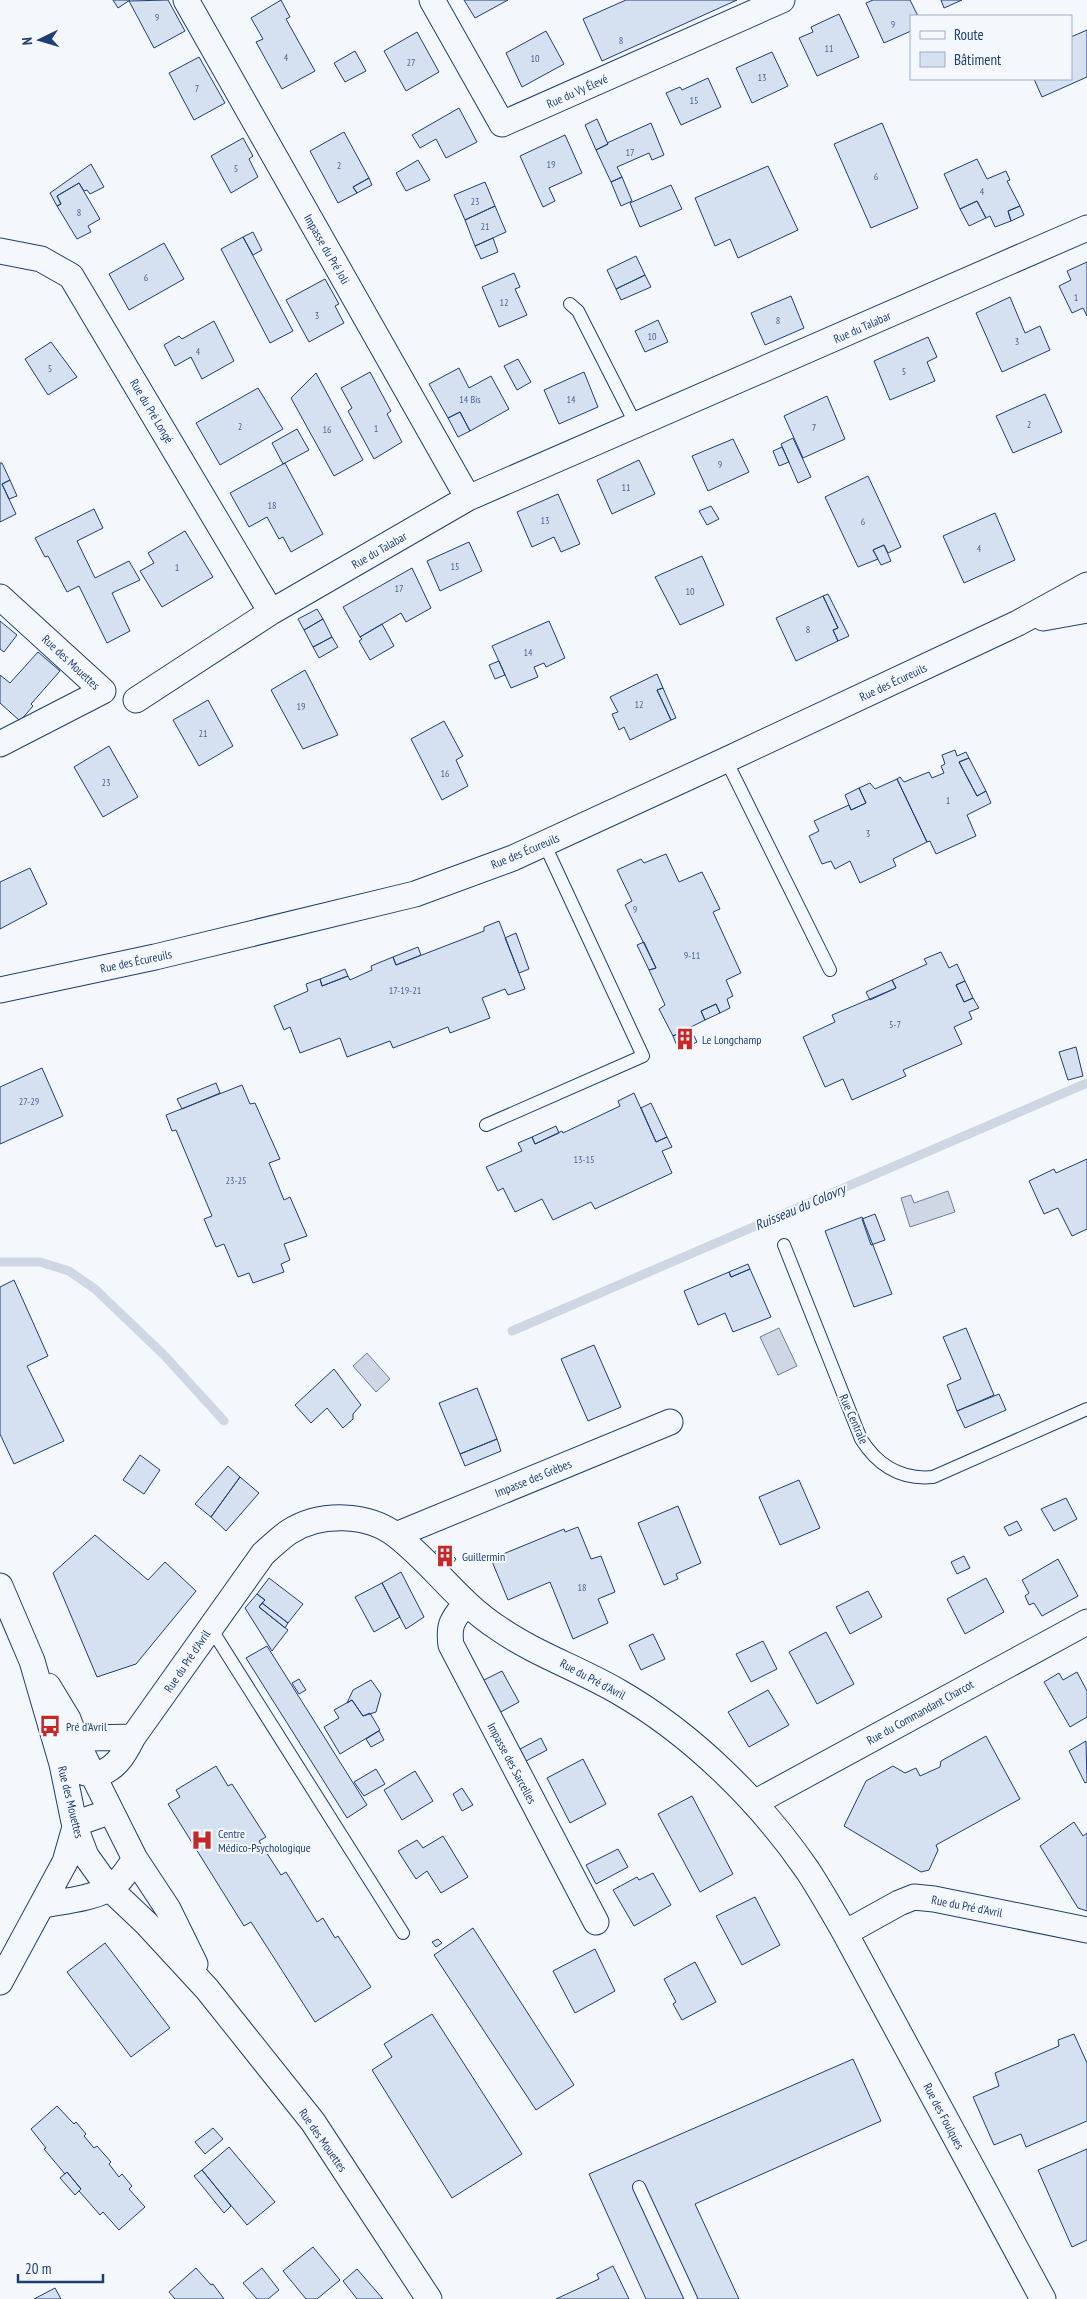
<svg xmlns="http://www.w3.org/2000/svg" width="1087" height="2299" font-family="'PT Sans Narrow',sans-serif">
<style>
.water{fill:#cfd7e4;stroke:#687fa3}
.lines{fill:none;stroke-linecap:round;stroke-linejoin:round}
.stream{stroke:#cfd7e4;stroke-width:9}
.building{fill:#d5e0f0;stroke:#1d3f73}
.service-casing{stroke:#1d3f73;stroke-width:14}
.minor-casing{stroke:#1d3f73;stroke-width:27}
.service{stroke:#f4f7fb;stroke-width:12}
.minor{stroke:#f4f7fb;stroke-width:25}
.labels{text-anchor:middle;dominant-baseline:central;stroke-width:4;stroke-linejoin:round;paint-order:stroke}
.number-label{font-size:10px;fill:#4b6792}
.street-label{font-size:12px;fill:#1d3f73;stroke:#f4f7fb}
.poi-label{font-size:12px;fill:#1d3f73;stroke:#f4f7fb;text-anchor:start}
.water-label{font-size:14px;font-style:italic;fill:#1d3f73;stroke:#f4f7fb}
</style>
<rect width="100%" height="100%" fill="#f4f7fb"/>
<path class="water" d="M948,1191L955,1212L910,1227L901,1198L911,1195L914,1203Z
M779,1328L797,1366L778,1375L760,1337Z
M367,1353L390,1379L376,1392L353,1366Z"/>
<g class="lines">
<path class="stream" d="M0,1262H40L69,1271L95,1289L164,1355L224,1421
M512,1331L1087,1083"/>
</g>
<path class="building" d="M113,0H130L118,8Z
M168,0L185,31L154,48L129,1Z
M281,0L290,17L286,19L315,71L282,89L256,42L263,39L251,18Z
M464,0H508L475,18Z
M626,0H737L602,61L583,19Z
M873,0H910L918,16H911V31L884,43L866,3Z
M941,0H962L944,8Z
M839,14L859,57L817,76L799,38L813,32L811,27Z
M1087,30V77L1042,97L1034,79H1071V37Z
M546,31L564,64L522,87L506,53Z
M417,32L439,72L406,91L384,51Z
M355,51L366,71L345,82L334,63Z
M772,52L788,86L752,103L736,68Z
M199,57L225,103L194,120L169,73Z
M708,78L721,107L681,125L666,93L680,87L682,90Z
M459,108L477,142L446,158L436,139L420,148L412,135Z
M597,119L608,144L596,150L585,125Z
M651,123L664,155L652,160L649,153L617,167L622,177L611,182L596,150L608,144L607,143Z
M882,123L918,208L871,228L834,144Z
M344,132L369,178L353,187L357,193L338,203L310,151Z
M565,135L582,173L549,188L555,201L543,207L520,156Z
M243,138L253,156L249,159L258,177L231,193L211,156Z
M977,159L987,179L1006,171L1010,180L1007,181L1020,206L1008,211L1011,221L995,227L990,216L986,218L977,201L960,209L944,174Z
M418,160L430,180L406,191L396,173Z
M91,164L104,187L90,194L87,190L84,191L79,183L57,196L61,204L57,206L50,193Z
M768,166L798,230L738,258L730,239L715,246L695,198Z
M622,177L632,201L621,206L611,182Z
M369,178L372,185L357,193L353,187Z
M485,182L495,206L465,220L454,195Z
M79,183L100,219L88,226L91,232L77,239L57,206L61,204L57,196Z
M671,185L682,209L640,227L630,203Z
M977,201L986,218L969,226L960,209Z
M495,206L506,232L475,246L465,220Z
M1020,206L1024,215L1011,221L1008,211Z
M253,232L262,250L253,255L243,237Z
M243,237L293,331L270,343L221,249Z
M493,238L498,252L481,259L475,246Z
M164,243L184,279L129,310L109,274Z
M636,256L645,275L616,289L607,270Z
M1087,262V316L1083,308L1072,313L1059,286L1071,280L1067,271Z
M514,273L520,287L515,289L527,315L499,327L482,287Z
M645,275L651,287L621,300L616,289Z
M325,279L339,304L335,306L344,323L309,342L286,300Z
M791,296L804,328L765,345L751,313Z
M1010,297L1025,333L1040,326L1050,350L1002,372L976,313Z
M658,320L668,342L645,352L635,331Z
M214,321L234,361L202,379L191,357L175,366L164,345L179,336L182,339Z
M928,337L937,357L927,362L935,381L890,400L874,361Z
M51,342L77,377L48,395L25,359Z
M518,359L531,382L517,390L504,366Z
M459,368L469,388L491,376L509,409L470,431L460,412L448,418L429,384Z
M370,372L391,411L387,414L402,442L374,459L348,411L352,408L341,388Z
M584,372L598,407L559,424L544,390Z
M316,373L363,460L334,476L291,398Z
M258,388L283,429L220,465L196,423Z
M1045,394L1062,432L1013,453L996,416Z
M827,396L845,439L803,458L784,416Z
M460,412L470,431L458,437L448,418Z
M297,429L309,450L283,464L272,443Z
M793,438L811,477L798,483L781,444Z
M733,439L749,472L708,491L692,456Z
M782,447L789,462L779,466L773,451Z
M639,460L655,494L612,514L597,480Z
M0,463H2L10,480L2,484L16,514L0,522Z
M285,463L323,534L291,552L283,537L279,539L267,517L249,527L230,493Z
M868,476L901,547L888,553L884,545L873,550L878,559L858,567L825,497Z
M10,480L17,496L9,499L2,484Z
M558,494L580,544L561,552L554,537L532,547L517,512Z
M711,506L719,519L707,525L699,511Z
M94,509L103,528L77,541L95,578L129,561L140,580L112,593L130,631L107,643L79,586L67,592L48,556L45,557L35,538Z
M995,513L1015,560L964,583L943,536Z
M185,531L213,577L162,607L140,571L154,563L148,553Z
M469,542L482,571L440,591L427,561Z
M884,545L891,561L881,565L873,550Z
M702,556L724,605L680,625L655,577Z
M412,568L431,608L406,622L401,613L360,637L343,607Z
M828,594L849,636L838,641L833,630L838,628L823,596Z
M823,596L838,628L833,630L838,641L796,661L776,618Z
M317,609L323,619L304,630L298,619Z
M323,619L332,637L313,647L304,630Z
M0,621L17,635L4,652L0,649Z
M549,621L565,658L546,667L544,663L534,667L538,677L511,688L492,646Z
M382,624L394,646L370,660L359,641L362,639L360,637Z
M332,637L338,647L319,658L313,647Z
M38,652L60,671L31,704L33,706L20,721L0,703V675L10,683Z
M499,661L505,675L495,679L489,665Z
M305,670L338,735L303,749L271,690Z
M657,674L663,688L657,690L671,720L630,740L624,727L619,730L612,714L618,712L610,697Z
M663,688L676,718L671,720L657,690Z
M208,700L233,746L199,766L173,720Z
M444,721L463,756L456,760L468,786L442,800L411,739Z
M109,746L138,797L103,817L74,767Z
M955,750L957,756L966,752L969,758L959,762L977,796L986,791L991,803L967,815L976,836L936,854L930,841L927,842L897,779L900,777L904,782L929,772L932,778L944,773L941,766L945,764L942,755Z
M969,758L986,791L977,796L959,762Z
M897,779L927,842L893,859L896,866L860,883L850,861L835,869L831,861L822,864L809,836L819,831L814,821L849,805L851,810L866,803L859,788L870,783L875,789Z
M859,788L866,803L851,810L845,795Z
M666,854L679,882L702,872L720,909L713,912L741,973L726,980L733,996L727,999L730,1008L720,1013L716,1004L701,1011L705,1020L673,1036L659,1009L665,1005L649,970L656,968L625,905L632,901L617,870L641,859L644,863Z
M30,868L47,904L0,929V882Z
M499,921L525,989L508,995L505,989L482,998L490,1018L450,1033L448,1027L393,1048L390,1041L347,1057L340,1038L300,1053L290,1027L284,1030L274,1006L308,991L306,984L320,979L322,986L348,976L350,980L372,970L371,966L393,957L396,965L484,931V927Z
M516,933L529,969L519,973L505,938Z
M644,942L656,968L649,970L637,945Z
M418,947L421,955L396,965L393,957Z
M941,952L949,968L957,964L965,981L956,985L964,1002L973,998L979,1008L969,1012L972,1019L954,1027L962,1044L903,1070L906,1076L852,1100L843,1079L825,1087L803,1037L835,1022L832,1015L896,988L892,980L927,964L924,959Z
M345,969L348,976L322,986L320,979Z
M892,980L896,988L870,1000L866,992Z
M965,981L973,998L964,1002L956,985Z
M716,1004L720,1013L705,1020L701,1011Z
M690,1028L697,1042L679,1051L673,1036Z
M1076,1047L1083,1076L1068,1080L1059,1052Z
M42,1068L63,1116L0,1144V1087Z
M216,1083L220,1093L182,1109L177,1099Z
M242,1085L250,1104L255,1103L280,1159L269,1163L284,1200L290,1197L307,1236L284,1244L290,1260L281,1264L284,1272L253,1283L249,1273L238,1277L224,1244L216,1247L204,1219L212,1216L176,1130L172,1131L166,1115Z
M634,1093L656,1142L667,1137L672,1147L662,1151L672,1173L595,1209L591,1202L553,1220L542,1199L515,1212L503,1188L498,1191L486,1167L522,1151L518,1143L532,1137L535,1144L562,1131L563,1133L620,1106L618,1101Z
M651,1103L667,1137L656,1142L641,1108Z
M556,1126L559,1133L535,1144L532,1137Z
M1087,1159V1229L1072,1236L1058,1208L1044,1214L1029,1181L1054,1169L1056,1173Z
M875,1214L885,1240L871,1245L862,1219Z
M862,1217L892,1294L854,1307L825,1231Z
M748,1264L750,1269L731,1277L729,1272Z
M750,1269L771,1317L733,1332L725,1313L698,1325L684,1291L729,1272L731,1277Z
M14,1280L48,1356L27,1366L64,1441L14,1464L0,1434V1287Z
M966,1328L994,1395L957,1411L947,1385L961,1379L943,1337Z
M594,1345L621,1407L588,1421L561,1359Z
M334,1369L361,1405L353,1414V1419L343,1428L327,1408L311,1423L295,1405Z
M477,1388L497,1439L460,1454L439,1403Z
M999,1394L1006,1410L965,1428L957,1411Z
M497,1439L501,1451L465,1466L460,1454Z
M140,1455L160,1470L144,1494L123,1480Z
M228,1466L240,1477L211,1517L195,1504Z
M240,1477L259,1493L226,1531L211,1517Z
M799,1480L820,1528L780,1545L759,1497Z
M1066,1498L1077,1519L1054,1531L1041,1509Z
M678,1506L701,1563L676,1574L678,1579L664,1585L638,1523Z
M1017,1521L1022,1530L1009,1536L1004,1527Z
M578,1527L591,1559L601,1556L615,1592L598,1599L608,1623L573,1639L550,1582L508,1600L491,1559L564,1529L565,1532Z
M95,1535L148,1580L165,1562L196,1591L136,1664L97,1677L53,1573Z
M441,1545L456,1559L450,1567L434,1553Z
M964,1556L970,1568L957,1574L951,1562Z
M1058,1559L1078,1596L1042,1616L1034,1603L1029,1605L1025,1596L1029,1593L1022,1580Z
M401,1572L424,1617L406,1629L382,1583Z
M269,1578L303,1604L288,1623L262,1603L265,1600L257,1594Z
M986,1578L1004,1612L965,1634L947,1599Z
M382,1583L400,1617L374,1632L355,1597Z
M868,1591L882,1617L850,1634L836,1607Z
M257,1594L265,1600L259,1607L288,1630L272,1651L245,1608Z
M262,1603L288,1623L285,1628L259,1607Z
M826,1632L854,1684L817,1704L789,1652Z
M653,1634L665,1659L641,1670L629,1645Z
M763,1641L777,1669L751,1682L736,1654Z
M267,1646L367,1805L347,1818L246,1658Z
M502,1671L519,1702L497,1714L480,1682Z
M1077,1672L1087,1691V1717L1070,1727L1044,1682L1059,1673L1063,1680Z
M299,1679L306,1690L299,1694L292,1683Z
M371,1680L381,1694L376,1712L363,1716L352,1700L347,1703L353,1690Z
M768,1690L789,1725L749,1747L728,1712Z
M352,1700L363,1716L370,1713L380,1730L340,1754L324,1727L339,1718L334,1710Z
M379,1731L384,1740L371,1747L366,1739Z
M986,1736L1020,1799L936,1845L938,1850L929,1870L921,1872L844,1826L866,1781L893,1766L905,1773L916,1768L920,1776L940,1767L941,1761Z
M541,1738L547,1750L526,1761L520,1749Z
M1086,1741L1087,1782L1085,1783L1069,1751Z
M583,1759L606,1804L570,1823L547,1778Z
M216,1766L228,1786L232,1784L266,1837L259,1841L281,1875L286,1872L317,1922L323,1918L335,1938L338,1936L371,1987L315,2022L251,1922L244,1926L168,1804L180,1797L176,1790Z
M376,1769L385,1784L364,1796L354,1782Z
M415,1771L433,1801L402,1820L384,1790Z
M462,1788L473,1805L462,1811L453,1794Z
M692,1796L733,1874L700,1892L658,1814Z
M1074,1822L1083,1836L1087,1833V1911L1078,1908L1040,1846Z
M443,1836L468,1877L441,1893L427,1871L416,1879L398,1851L417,1840L423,1848Z
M618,1849L628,1867L596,1884L586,1865Z
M653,1873L671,1905L634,1926L613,1890L637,1877L639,1880Z
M755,1897L780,1945L742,1965L716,1916Z
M473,1928L574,2085L536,2110L434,1955Z
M438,1939L442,1943L436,1947L432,1942Z
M105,1943L170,2028L131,2057L67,1972Z
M595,1949L615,1991L575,2013L553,1971Z
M695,1962L716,2002L682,2020L673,2004L676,2002L664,1979Z
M432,2014L522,2154L452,2198L372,2070L392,2057L384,2044Z
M1074,2034L1087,2063V2121L1026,2147L1021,2134L994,2145L973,2097L999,2086L995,2073L1059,2046L1058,2040Z
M853,2059L881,2121L695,2204L739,2299H646L589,2174Z
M57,2106L74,2124L76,2122L86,2134L84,2136L94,2148L97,2146L111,2162L109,2164L119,2177L122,2174L132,2186L129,2189L145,2207L119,2230L103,2212L100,2215L79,2191L81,2189L67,2172L65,2174L44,2149L46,2148L31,2129Z
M213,2128L223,2139L205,2154L195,2142Z
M229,2147L275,2202L247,2225L202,2170Z
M1087,2149V2240L1072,2247L1038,2170Z
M202,2170L231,2206L224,2213L194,2176Z
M67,2172L81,2189L75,2195L60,2178Z
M313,2247L340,2280L317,2299H306L283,2271Z
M613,2266L629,2299H556L599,2279L597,2274Z
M196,2268L211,2285L213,2284L224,2299H175L169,2292Z
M262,2268L279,2290L268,2299H257L243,2283Z
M357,2269L383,2299H357L343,2281Z
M55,2288L61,2299H34Z"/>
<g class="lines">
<g class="service-casing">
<path id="service" d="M570,304L578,311L636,425
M726,760L830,970
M486,1125L643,1056L544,843
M784,1245L861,1439C878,1466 901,1480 933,1477L1087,1409
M210,1627L403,1933
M639,2187L691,2299"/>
</g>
<g class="minor-casing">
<path id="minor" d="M186,0L468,498
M432,0L502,124L782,0
M0,251L41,259L71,276L271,612
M0,597L103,691L0,744
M1043,618L1087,610
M136,700L271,612L468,498L1087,228
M0,990L155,957L415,894L513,858L726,760L1018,623L1087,585
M396,1535L670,1422
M0,1586L32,1661L62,1764L75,1827L86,1856L109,1888L147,1924L207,1989L313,2122L429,2299
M466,1603C453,1619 448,1624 451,1645L596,1922
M48,1686L68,1719L77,1743L135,1859L168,1909L195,1964
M133,1737L91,1738L77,1743L62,1764C71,1767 83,1774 92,1774C114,1774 125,1753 133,1737L263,1554C271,1547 280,1538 289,1532C320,1512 368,1513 397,1536C433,1564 459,1603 498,1628C535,1654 580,1669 619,1692C692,1734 760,1801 808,1871C821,1891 833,1912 845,1933L899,1903L914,1897L934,1899L1087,1930
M754,1803L1087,1622
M43,1905C64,1901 89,1899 109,1889C120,1883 128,1869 135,1859
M845,1933L1043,2299
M0,1982L65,1862L75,1827L83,1821L103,1814H112"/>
</g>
<use href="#service" class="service"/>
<use href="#minor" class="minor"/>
</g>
<defs>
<g id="building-bare" transform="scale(1.725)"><path d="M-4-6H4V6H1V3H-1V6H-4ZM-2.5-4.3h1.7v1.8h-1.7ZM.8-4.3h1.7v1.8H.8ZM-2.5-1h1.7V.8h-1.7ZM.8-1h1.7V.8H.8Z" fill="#c62828" stroke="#f4f7fb" stroke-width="2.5" paint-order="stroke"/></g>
<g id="bus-bare" transform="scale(1.725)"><path d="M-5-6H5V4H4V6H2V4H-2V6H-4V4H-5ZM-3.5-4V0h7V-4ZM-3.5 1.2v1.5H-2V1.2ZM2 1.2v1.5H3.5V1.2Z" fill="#c62828" stroke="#f4f7fb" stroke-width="2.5" paint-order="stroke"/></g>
<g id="hospital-bare" transform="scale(1.725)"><path d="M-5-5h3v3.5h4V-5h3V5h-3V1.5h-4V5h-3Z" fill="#c62828" stroke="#f4f7fb" stroke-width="2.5" paint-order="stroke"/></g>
</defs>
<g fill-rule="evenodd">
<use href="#building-bare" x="685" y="1039"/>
<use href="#building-bare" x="445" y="1556"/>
<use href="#bus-bare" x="50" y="1726"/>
<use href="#hospital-bare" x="202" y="1840"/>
</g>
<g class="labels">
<g class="number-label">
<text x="157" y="17">9</text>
<text x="893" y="24">9</text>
<text x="621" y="40">8</text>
<text x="829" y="48">11</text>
<text x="286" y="57">4</text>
<text x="535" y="58">10</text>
<text x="411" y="62">27</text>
<text x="762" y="77">13</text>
<text x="197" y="88">7</text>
<text x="694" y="100">15</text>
<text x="630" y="152">17</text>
<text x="551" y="164">19</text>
<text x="339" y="165">2</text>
<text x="236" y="168">5</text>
<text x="876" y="176">6</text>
<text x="982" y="191">4</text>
<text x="475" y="201">23</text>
<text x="79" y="212">8</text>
<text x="485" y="226">21</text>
<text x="146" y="277">6</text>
<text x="1076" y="297">1</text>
<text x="504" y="302">12</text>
<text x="317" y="315">3</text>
<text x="778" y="320">8</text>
<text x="652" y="336">10</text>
<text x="1017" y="341">3</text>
<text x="198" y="351">4</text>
<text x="50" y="368">5</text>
<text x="904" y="371">5</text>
<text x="470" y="399">14 Bis</text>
<text x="571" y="399">14</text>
<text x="1029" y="424">2</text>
<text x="240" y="426">2</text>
<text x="814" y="427">7</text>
<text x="376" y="428">1</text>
<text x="327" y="429">16</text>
<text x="720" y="464">9</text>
<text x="626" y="487">11</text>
<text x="272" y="505">18</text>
<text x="545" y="520">13</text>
<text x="863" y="521">6</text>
<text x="979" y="548">4</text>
<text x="455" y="566">15</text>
<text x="177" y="567">1</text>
<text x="399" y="588">17</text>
<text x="690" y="591">10</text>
<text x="808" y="629">8</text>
<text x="528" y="652">14</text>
<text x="639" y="704">12</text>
<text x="301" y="706">19</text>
<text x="203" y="733">21</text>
<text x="445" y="773">16</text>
<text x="106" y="782">23</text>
<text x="948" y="800">1</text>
<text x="868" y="833">3</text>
<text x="635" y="909">9</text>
<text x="692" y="955">9-11</text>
<text x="405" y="990">17-19-21</text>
<text x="895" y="1024">5-7</text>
<text x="29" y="1101">27-29</text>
<text x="584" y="1159">13-15</text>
<text x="236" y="1180">23-25</text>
<text x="582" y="1587">18</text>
</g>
<g class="street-label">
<text transform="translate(577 91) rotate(-24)">Rue du Vy Élevé</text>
<text transform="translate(327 249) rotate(60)">Impasse du Pré Joli</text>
<text transform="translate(862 327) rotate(-24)">Rue du Talabar</text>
<text transform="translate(152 411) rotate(59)">Rue du Pré Longé</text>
<text transform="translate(379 550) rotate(-30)">Rue du Talabar</text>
<text transform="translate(71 662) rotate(43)">Rue des Mouettes</text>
<text transform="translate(893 682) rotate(-25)">Rue des Écureuils</text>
<text transform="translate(525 851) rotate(-23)">Rue des Écureuils</text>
<text transform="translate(136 961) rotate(-12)">Rue des Écureuils</text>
<text transform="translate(854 1419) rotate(66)">Rue Centrale</text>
<text transform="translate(533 1478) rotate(-22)">Impasse des Grèbes</text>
<text transform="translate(187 1661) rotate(-56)">Rue du Pré d'Avril</text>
<text transform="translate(593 1679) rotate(28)">Rue du Pré d'Avril</text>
<text transform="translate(920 1712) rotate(-29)">Rue du Commandant Charcot</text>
<text transform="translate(512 1763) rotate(62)">Impasse des Sarcelles</text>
<text transform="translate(71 1802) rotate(76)">Rue des Mouettes</text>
<text transform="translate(967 1906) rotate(11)">Rue du Pré d'Avril</text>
<text transform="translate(944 2116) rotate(62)">Rue des Foulques</text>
<text transform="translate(323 2140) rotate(55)">Rue des Mouettes</text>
</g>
<g class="poi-label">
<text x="702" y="1039">Le Longchamp</text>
<text x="462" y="1556">Guillermin</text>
<text x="66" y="1726">Pré d'Avril</text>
<text x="218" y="1833">Centre<tspan x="218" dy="14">Médico-Psychologique</tspan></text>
</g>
<g class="water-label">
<text transform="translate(800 1207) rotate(-23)">Ruisseau du Colovry</text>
</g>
</g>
<rect x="910" y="15" width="162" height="65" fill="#f4f7fb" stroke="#9eadc5"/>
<rect x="920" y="31" width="25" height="8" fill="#f4f7fb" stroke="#9eadc5"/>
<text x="954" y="40" font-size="15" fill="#1d3f73">Route</text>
<rect x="920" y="52" width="25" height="15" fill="#d5e0f0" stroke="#9eadc5"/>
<text x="954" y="65" font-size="15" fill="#1d3f73">Bâtiment</text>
<g transform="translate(40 40) rotate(265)" stroke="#f4f7fb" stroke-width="4" paint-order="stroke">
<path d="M0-4L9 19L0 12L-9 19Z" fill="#1d3f73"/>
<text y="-8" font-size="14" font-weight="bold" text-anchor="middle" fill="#1d3f73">N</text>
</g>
<path d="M18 2274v8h85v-8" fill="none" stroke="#1d3f73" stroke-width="2.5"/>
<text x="25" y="2274" font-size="15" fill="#1d3f73" stroke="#f4f7fb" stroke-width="4" paint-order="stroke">20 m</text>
</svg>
